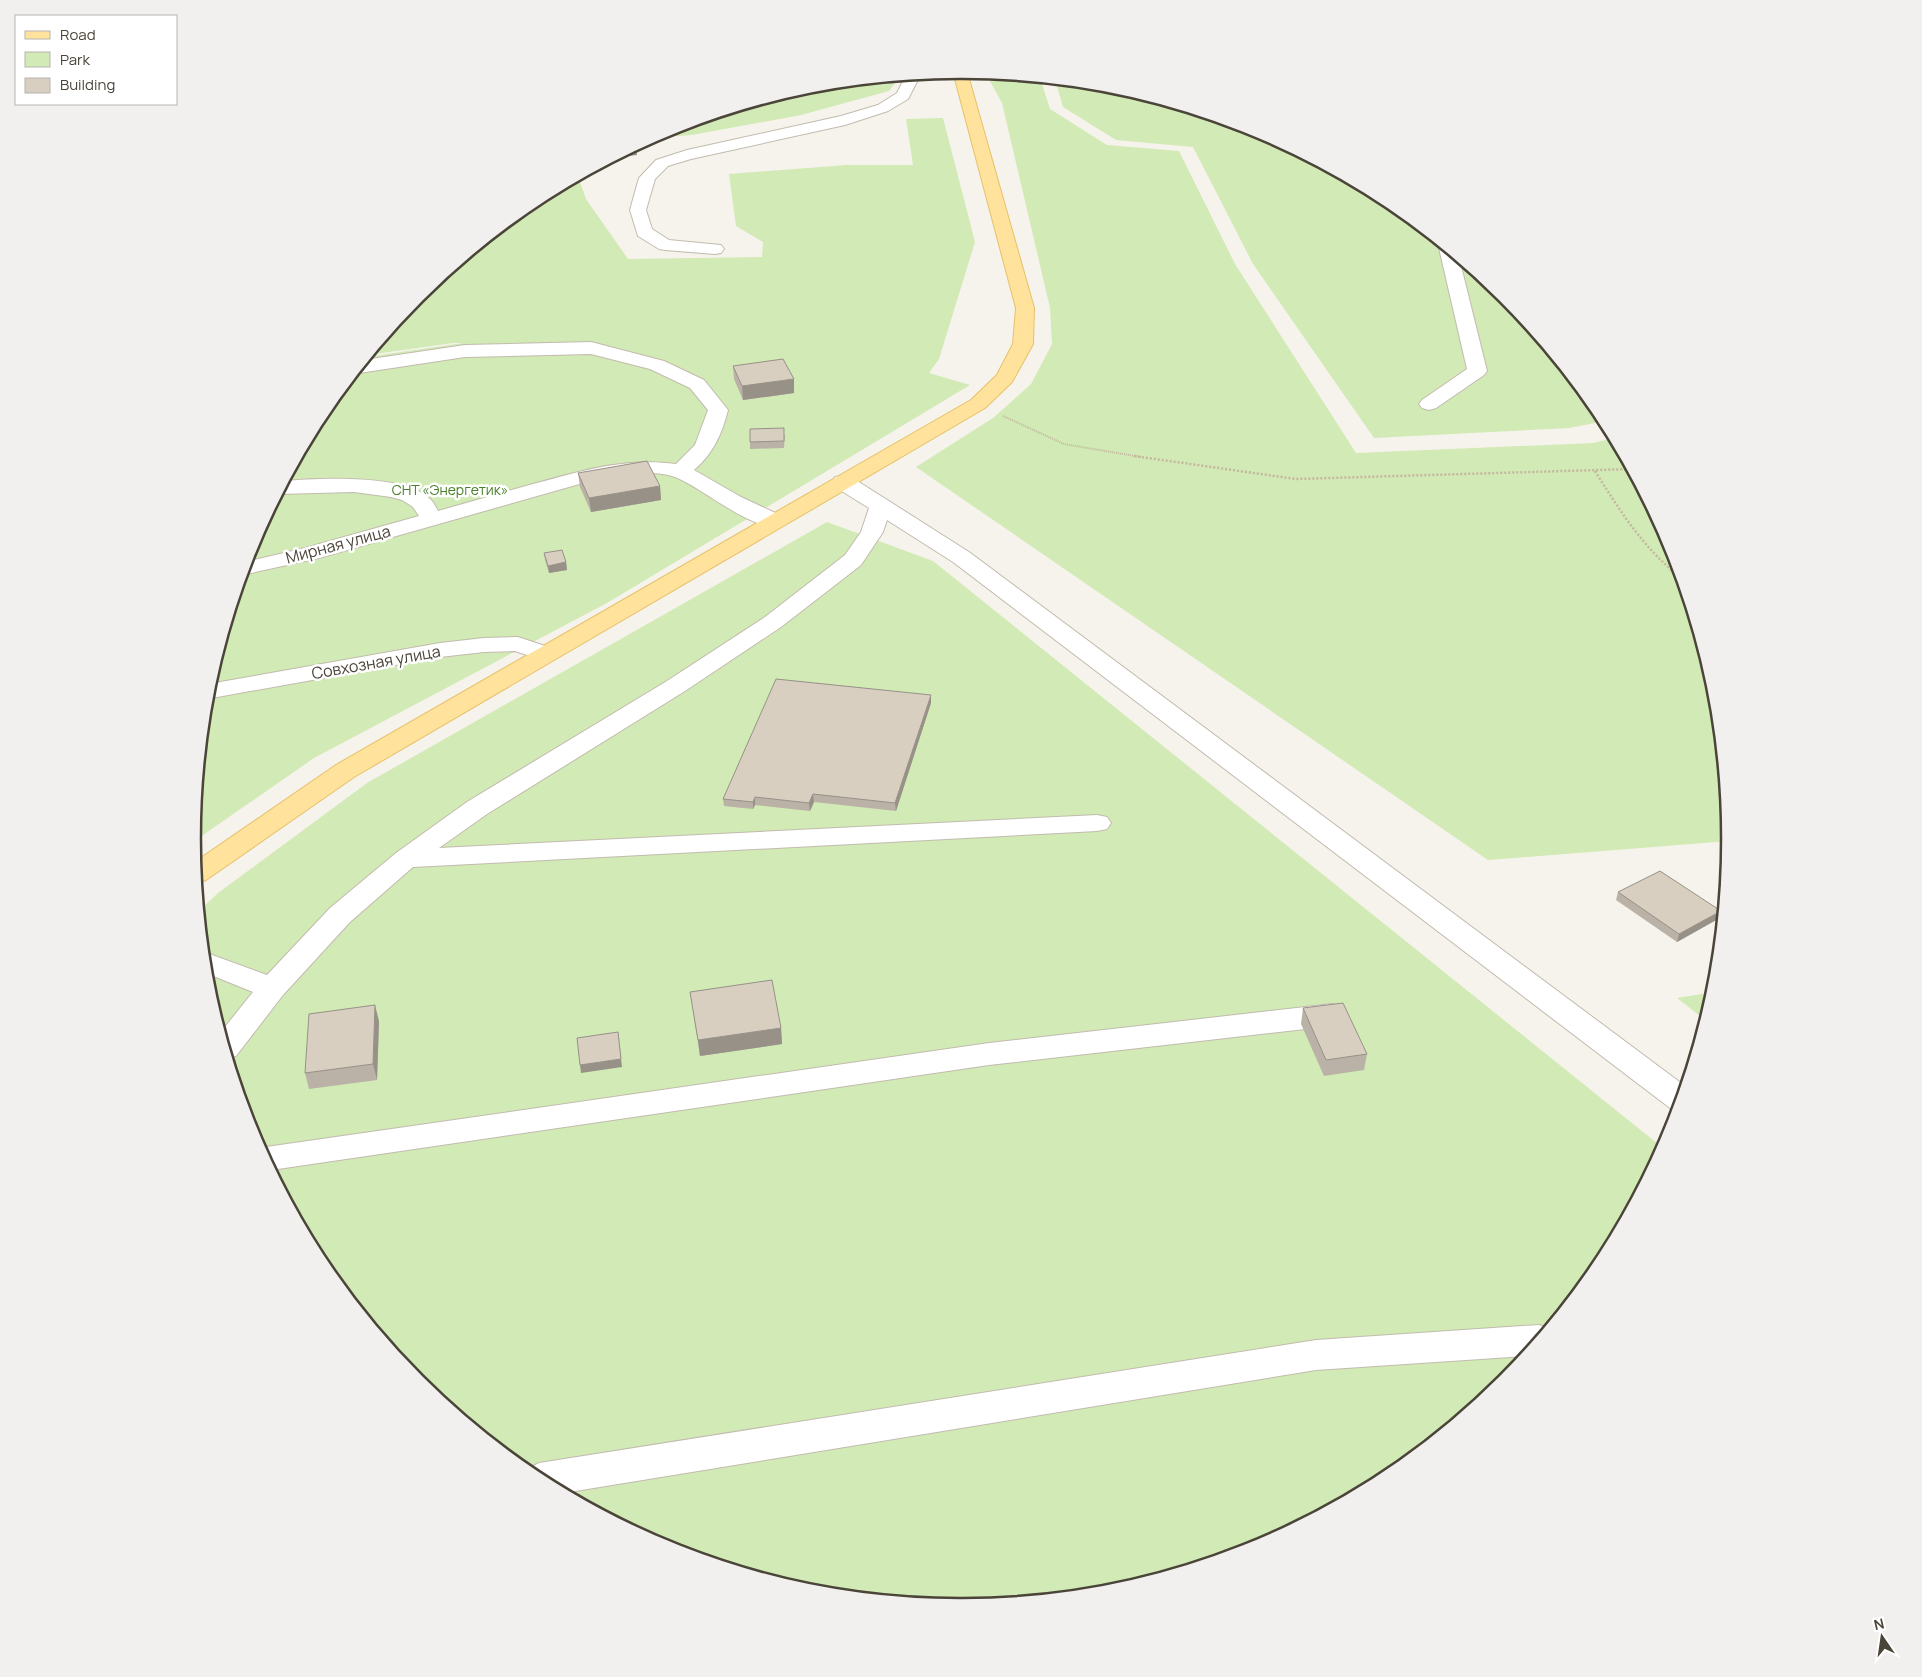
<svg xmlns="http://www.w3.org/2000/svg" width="1922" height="1677" font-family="Manrope,sans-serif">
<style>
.green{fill:#d2eab5}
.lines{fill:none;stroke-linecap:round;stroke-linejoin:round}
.minor-casing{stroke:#c2bbae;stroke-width:2}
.major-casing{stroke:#e6c16a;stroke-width:2}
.path-far1{stroke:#c4b79f;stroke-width:2;stroke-dasharray:1 1;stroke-linecap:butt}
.path{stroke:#c4b79f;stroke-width:2.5;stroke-dasharray:2 2;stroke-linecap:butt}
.minor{fill:#fff;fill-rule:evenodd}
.major{fill:#ffe39c;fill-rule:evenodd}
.wall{fill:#bab2a6}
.shaded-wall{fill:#979187}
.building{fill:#d8cfc1;stroke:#979187}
.labels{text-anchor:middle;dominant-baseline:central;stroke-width:5;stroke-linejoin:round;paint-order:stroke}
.far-park-label{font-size:14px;fill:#4a7f2a;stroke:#fff}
.street-label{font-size:16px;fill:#4b4439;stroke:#fff}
.rim{fill:none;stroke:#4b4439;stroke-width:2.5}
</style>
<rect width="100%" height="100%" fill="#f6f3ec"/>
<path class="green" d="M985,72L1040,78L1050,109L1107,145L1179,151L1235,264L1356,453L1593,443L1614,438L1671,545L1715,689L1729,841L1488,860L916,467L993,418L1031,384L1052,344L1050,308L1002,103Z
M900,76L889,91L801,115L692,135L650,138L667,128L811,85Z
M1055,79L1111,85L1255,129L1388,200L1505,295L1600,412L1605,421L1569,428L1374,438L1253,264L1193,147L1116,140L1063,107Z
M943,118L975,242L939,359L929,373L970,385L607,603L314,758L193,842L207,688L251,544L322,411L366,357L463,343H453L368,355L418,295L534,199L578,176L586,199L628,259L762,257L763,242L736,226L729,174L847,165H913L906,119Z
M827,522L933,561L1663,1148L1600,1266L1504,1382L1388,1478L1255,1549L1111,1592L961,1607L811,1592L667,1548L534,1477L417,1382L322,1265L251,1132L207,988L200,910L218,893L367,783Z
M1714,992L1705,1020L1677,998Z"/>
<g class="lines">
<g class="minor-casing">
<path id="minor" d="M921,74L908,99L888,111L845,125L691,159L668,166L655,179L646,210L652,229L669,240L721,245L724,249L721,253L715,254L665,250L659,249L638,236L630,210L639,178L656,160L687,150L841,116L878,105L897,93L906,75Z
M1442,244L1459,258L1487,371L1484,375L1436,408L1429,410L1422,408L1419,404L1422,400L1467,369L1439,248Z
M591,342L664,361L704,380L728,410C722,434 713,454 694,470L741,497L782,516L785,521L782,526C753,533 702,487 675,477C649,467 609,478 583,483L319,558L242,575L246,562L305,548L419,516L413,507L402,500L391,497L354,492L278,494L285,481C318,478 403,474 429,498C433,501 435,506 438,511C470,502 501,493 533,484C581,471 626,457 676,464L695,445L708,410L690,388L650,369L591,354L465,357L359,373L355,372L364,360L465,345Z
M843,476L851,477L969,552L1685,1086L1678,1111L1670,1108L953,562L887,520L883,532L861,565L781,627L685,691L487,814L439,848L1097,815L1107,817L1111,823L1107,829L1097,831L413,867L350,922L283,995L236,1056L228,1058L221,1032L253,992L206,973L204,952L267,975L330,908L396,853L467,802L667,681L765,617L845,555L861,532L869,508L835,487L832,482L835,477Z
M518,637L554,649L557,654L554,659L545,661L515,651L484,652L440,657L206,699L209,684L440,643L484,638Z
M1332,1004L1343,1007L1347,1015L1343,1023L1332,1026L989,1065L271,1170L259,1148L989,1043Z
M1539,1325L1548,1328L1526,1356L1316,1370L563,1493L534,1477L525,1470L539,1463L1316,1340Z"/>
</g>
<g class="major-casing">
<path id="major" d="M964,70L969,79L1034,308L1033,344L1012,382L985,408L354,777L206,880L197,883L195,862L336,765L971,400L997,375L1013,344L1016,308L955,79L950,71Z"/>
</g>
<path class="path-far1" d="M1003,416L1064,444L1141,457"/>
<path class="path" d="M1134,456L1296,479L1631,469
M1595,471C1620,511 1644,549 1681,578"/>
<use href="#minor" class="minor"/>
<use href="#major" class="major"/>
</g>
<path class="wall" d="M733,366L794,393L743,400L734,379Z
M785,435L784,448L750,449V442Z
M578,473L660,486L661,500L591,512L580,487Z
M544,553L566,562L567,570L549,573L545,560Z
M931,703L896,811L814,802L810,811L755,805L753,809L724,806L723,799Z
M1618,892L1718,919L1677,942L1616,900Z
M690,992L781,1028L782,1044L700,1056Z
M1303,1008L1367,1054L1364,1070L1324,1076L1301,1024Z
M379,1021L377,1080L309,1089L305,1073Z"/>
<path class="shaded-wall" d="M636,145L637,155L612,158Z
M794,379V393L743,400L742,386Z
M660,486L661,500L591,512L589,498Z
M566,562L567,570L549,573L548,566Z
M931,695V703L896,811L895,803Z
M813,794L814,802L810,811L809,803Z
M755,797V805L753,809V802Z
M1721,911L1718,919L1677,942L1679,934Z
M375,1005L379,1021L377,1080L373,1064Z
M781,1028L782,1044L700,1056L698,1040Z
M618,1032L622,1067L581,1073L580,1065Z"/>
<path class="building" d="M783,359L794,379L742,386L733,366Z
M784,428V441L750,442V429Z
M647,461L660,486L589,498L578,473Z
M562,550L566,562L548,566L544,553Z
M776,679L931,695L895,803L813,794L809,803L755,797L753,802L723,799Z
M1660,871L1721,911L1679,934L1618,892Z
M772,980L781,1028L698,1040L690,992Z
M1343,1003L1367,1054L1326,1060L1303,1008Z
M375,1005L373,1064L305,1073L309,1014Z
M618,1032L621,1059L580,1065L577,1038Z"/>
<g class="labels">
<g class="far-park-label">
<text x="450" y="489">СНТ «Энергетик»</text>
</g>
<g class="street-label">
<text transform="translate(338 544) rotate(-15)">Мирная улица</text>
<text transform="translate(376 662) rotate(-10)">Совхозная улица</text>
</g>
</g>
<path d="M0 0H1922V1677H0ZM960 79H962A759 759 0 0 1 1721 838V839A759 759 0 0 1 962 1598H960A759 759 0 0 1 201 839V838A759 759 0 0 1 960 79Z" fill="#f1f0ef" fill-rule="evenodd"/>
<path class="rim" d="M960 79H962A759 759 0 0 1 1721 838V839A759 759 0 0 1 962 1598H960A759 759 0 0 1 201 839V838A759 759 0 0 1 960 79Z"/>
<rect x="15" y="15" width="162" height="90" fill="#ffffff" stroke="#b7b4b0"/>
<rect x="25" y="31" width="25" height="8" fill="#ffe39c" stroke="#b7b4b0"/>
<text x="60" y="40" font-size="15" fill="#4b4439">Road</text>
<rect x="25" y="52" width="25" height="15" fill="#d2eab5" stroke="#b7b4b0"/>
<text x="60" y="65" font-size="15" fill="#4b4439">Park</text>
<rect x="25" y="78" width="25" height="15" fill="#d8cfc1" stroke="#b7b4b0"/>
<text x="60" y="90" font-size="15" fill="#4b4439">Building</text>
<g transform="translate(1882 1637) rotate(347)" stroke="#ffffff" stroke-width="4" paint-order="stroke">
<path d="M0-4L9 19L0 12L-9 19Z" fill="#4b4439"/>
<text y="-8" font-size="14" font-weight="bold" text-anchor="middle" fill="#4b4439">N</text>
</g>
</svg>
